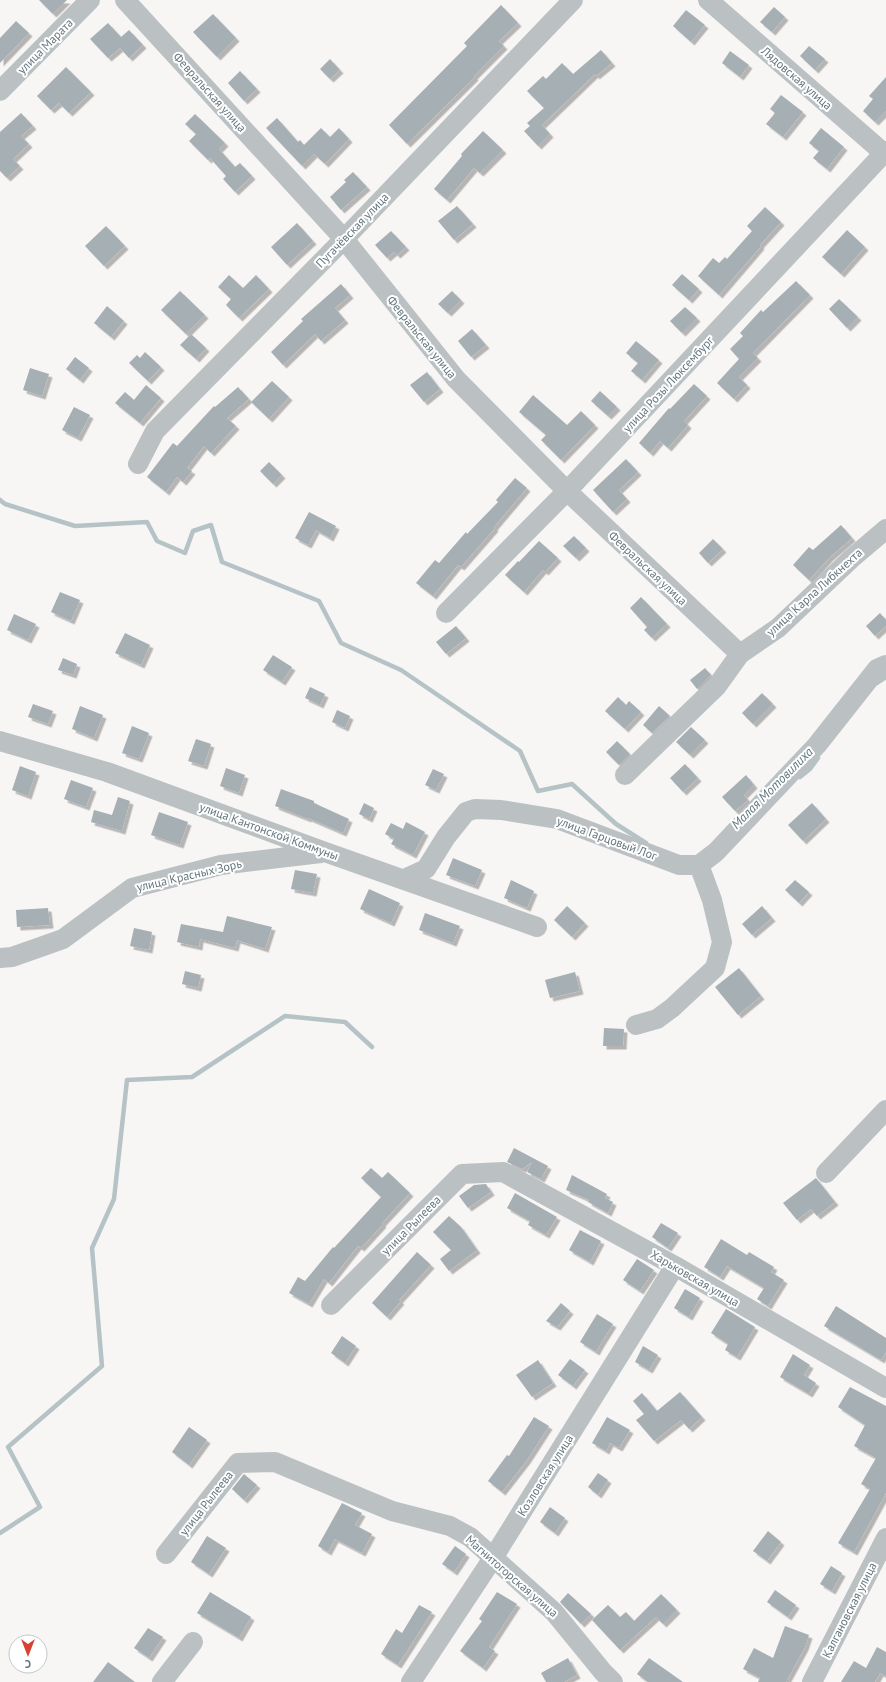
<svg xmlns="http://www.w3.org/2000/svg" width="886" height="1682" font-family="'PT Sans',sans-serif">
<style>
.lines{fill:none;stroke-linecap:round;stroke-linejoin:round}
.stream{stroke:#b6c3c6;stroke-width:4.5}
.building{fill:#a6afb3;filter:url(#shadow)}
.minor{stroke:#bbc1c3;stroke-width:20}
.labels{text-anchor:middle;dominant-baseline:central;stroke-width:4;stroke-linejoin:round;paint-order:stroke}
.street-label{font-size:12px;fill:#64767d;stroke:#fff}
.water-label{font-size:13px;font-style:italic;fill:#5e7578;stroke:#fff}
</style>
<defs>
<filter id="shadow"><feDropShadow dx="3.5" dy="3.5" stdDeviation="0" flood-color="#0004"/></filter>
</defs>
<rect width="100%" height="100%" fill="#f7f6f4"/>
<g class="lines">
<path class="stream" d="M0,500L5,504L75,526L147,522L157,541L185,553L193,531L211,525L222,562L319,601L341,643L401,670L520,751L538,791L572,784L616,824L646,843
M877,683L886,677
M800,777L810,769L818,758
M0,1533L40,1507L8,1447L102,1366L92,1248L114,1199L127,1080L192,1077L285,1016L345,1022L372,1047"/>
</g>
<path class="building" d="M39,0H67L53,14Z
M501,5L518,23L499,41L504,46L474,76L475,77L407,144L389,125L467,46L464,43Z
M774,7L785,17L772,32L760,22Z
M686,10L705,25L691,42L673,26Z
M213,14L236,38L217,57L193,32Z
M16,21L29,33L0,63V38Z
M108,23L121,37L129,30L143,45L129,58L120,48L108,58L90,39Z
M809,46L825,59L815,70L800,56Z
M601,50L612,63L596,76L595,74L542,125L550,134L538,146L524,131L530,126L527,123L544,108L527,91L543,76L546,79L562,63L573,74Z
M730,51L749,65L740,77L722,63Z
M330,59L340,70L330,79L320,69Z
M66,67L91,92L69,113L59,103L51,110L37,96Z
M240,71L257,89L244,101L228,83Z
M886,77V111L875,122L863,111L873,99L869,96Z
M781,95L803,112L783,137L766,124L775,113L770,109Z
M21,113L33,126L21,136L29,144L13,159L20,166L7,178L0,171V132Z
M195,114L225,143L219,149L235,167L240,163L252,176L235,192L223,179L226,176L210,158L208,160L189,141L196,134L185,124Z
M277,118L298,142L300,140L304,145L321,128L330,137L339,128L349,139L325,164L314,154L302,166L266,128Z
M821,128L844,147L827,169L813,158L819,151L809,143Z
M483,131L503,150L480,173L474,168L447,200L434,189L462,156L461,154Z
M353,172L367,187L341,210L330,197L346,182L344,180Z
M457,206L473,224L454,240L438,221Z
M765,207L781,222L760,245L761,246L719,295L698,276L713,258L719,263L725,257L727,259L752,231L747,226Z
M297,223L313,241L287,265L271,247Z
M106,226L125,246L104,266L85,246Z
M847,230L865,247L841,274L822,257Z
M391,231L406,247L397,255L394,252L387,258L375,245Z
M682,274L699,289L689,300L672,285Z
M229,275L243,288L256,275L269,289L239,318L226,305L231,299L218,287Z
M796,281L810,295L753,353L758,358L739,377L747,385L734,399L717,383L739,359L730,349L743,336L740,333L761,310L763,312Z
M341,284L350,295L335,308L345,320L321,341L315,334L283,365L271,352L303,321L301,319Z
M180,291L205,315L186,334L161,310Z
M452,291L461,300L448,313L438,304Z
M839,299L858,317L847,328L829,309Z
M107,306L124,321L111,337L94,323Z
M685,307L697,318L682,333L670,321Z
M472,329L486,345L471,357L458,341Z
M191,334L206,348L196,359L180,345Z
M636,341L659,360L642,380L631,371L638,363L626,353Z
M145,352L161,367L148,381L129,363L137,355L140,358Z
M75,357L89,368L80,380L66,369Z
M30,368L49,374L42,396L23,390Z
M427,372L440,389L424,402L410,385Z
M272,381L289,397L269,419L251,402Z
M694,384L707,396L684,421L688,425L668,448L660,441L650,453L639,443L669,408L670,409Z
M146,385L161,398L140,423L115,403L125,392L134,400Z
M238,387L249,399L227,418L236,426L211,453L204,446L187,468L192,471L183,482L177,477L166,492L147,477L173,443L177,446L214,406L215,407Z
M600,391L617,407L608,416L591,401Z
M533,395L567,425L581,411L595,425L561,460L541,440L546,435L519,412Z
M74,407L90,415L78,438L62,430Z
M626,459L638,472L619,490L627,499L613,512L593,490Z
M269,462L282,475L273,484L260,471Z
M515,478L527,488L494,527L495,528L461,567L458,565L433,596L416,583L435,560L439,563L466,532L467,534L498,502L496,500Z
M309,512L336,526L330,538L316,530L308,545L295,538Z
M841,525L852,538L830,557L809,580L793,565L809,547L813,550Z
M574,536L586,548L576,558L563,546Z
M713,539L723,549L708,563L699,553Z
M539,541L558,558L545,572L543,570L524,592L505,575L518,561L519,562Z
M60,592L80,600L71,621L51,612Z
M641,597L667,624L652,638L644,630L647,627L630,608Z
M880,613L886,620V626L875,636L866,626Z
M14,614L36,624L28,640L7,630Z
M456,626L466,638L446,654L436,642Z
M125,633L150,645L141,665L115,653Z
M273,655L292,667L282,682L263,670Z
M63,658L77,664L73,675L58,670Z
M705,668L711,675L697,689L690,680Z
M310,687L325,694L320,705L305,698Z
M762,693L773,704L753,724L742,713Z
M618,697L626,705L629,701L641,712L625,729L605,711Z
M33,704L53,711L48,724L28,717Z
M80,706L103,715L94,738L72,729Z
M659,706L670,716L652,733L643,725Z
M337,710L350,716L345,728L332,722Z
M132,726L149,733L139,759L122,753Z
M691,727L705,740L690,755L676,742Z
M196,739L211,744L204,766L188,761Z
M617,741L630,754L619,765L606,752Z
M685,764L698,778L683,792L670,778Z
M20,766L36,772L28,796L12,790Z
M226,768L245,775L239,793L220,786Z
M433,769L444,774L436,790L425,785Z
M746,775L754,785L744,795L748,800L735,811L722,797Z
M71,780L93,788L86,807L64,799Z
M281,789L314,801V803L349,819L343,833L308,818V819L275,806Z
M118,797L130,801L122,831L91,822L94,810L112,815Z
M364,803L374,808L369,819L359,814Z
M812,803L826,819L803,841L788,825Z
M159,812L188,822L180,845L151,835Z
M406,822L425,832L413,855L391,844L394,839L385,834L391,823L403,829Z
M453,858L482,870L475,886L446,875Z
M295,870L317,874L313,893L291,889Z
M511,880L534,891L527,908L504,898Z
M795,880L809,892L799,903L785,890Z
M369,889L400,903L391,923L360,909Z
M567,906L585,923L572,937L554,920Z
M762,906L772,918L752,935L742,924Z
M48,908L50,925L17,927L16,910Z
M425,913L460,926L453,943L419,930Z
M227,916L272,927L265,949L237,940L235,948L200,939L199,947L177,942L181,924L223,932Z
M134,928L152,932L149,950L130,946Z
M739,968L761,996L738,1015L715,987Z
M185,971L201,975L198,988L182,984Z
M575,972L580,991L550,998L545,980Z
M604,1028L624,1029L623,1046H603Z
M514,1148L548,1166L541,1179L527,1172L532,1162L522,1169L507,1162Z
M371,1168L382,1178L388,1172L410,1193L382,1223L383,1224L361,1248L358,1246L329,1283L324,1279L309,1304L289,1293L298,1277L305,1281L333,1247L334,1248L381,1197L361,1178Z
M572,1175L607,1194L605,1198L613,1202L608,1213L588,1202L589,1200L566,1190Z
M816,1178L835,1202L817,1216L811,1209L797,1220L783,1203Z
M486,1184L491,1192L468,1208L459,1196L474,1185Z
M515,1193L557,1217L546,1235L528,1225L530,1221L507,1208Z
M449,1216L461,1227L477,1250L449,1271L440,1259L451,1250L433,1232Z
M661,1223L678,1233L668,1248L652,1237Z
M580,1230L601,1241L590,1262L569,1250Z
M721,1239L747,1255L749,1252L774,1267L771,1272L784,1280L768,1306L757,1299L764,1288L727,1266L720,1277L704,1267Z
M417,1252L431,1265L399,1300L401,1301L387,1317L372,1303Z
M637,1259L654,1270L640,1291L623,1280Z
M685,1289L700,1298L689,1317L674,1308Z
M561,1303L570,1311L557,1327L546,1321Z
M836,1306L886,1338V1352L881,1360L824,1326Z
M726,1309L755,1327L737,1357L725,1350L728,1344L711,1333Z
M597,1314L613,1324L601,1343L600,1342L601,1343L596,1352L580,1342Z
M342,1336L356,1346L345,1363L331,1353Z
M643,1346L658,1355L649,1370L635,1362Z
M793,1354L810,1365L804,1375L816,1383L809,1394L780,1377Z
M570,1359L585,1370L573,1386L558,1375Z
M538,1360L553,1383L532,1397L516,1375Z
M850,1387L886,1406V1493L854,1552L838,1543L870,1489L861,1484L876,1458L854,1446L865,1425L838,1407Z
M680,1392L702,1417L689,1429L681,1420L654,1441L636,1420L644,1414L633,1401L642,1393L657,1411Z
M534,1417L549,1426L527,1460L502,1492L488,1481L507,1455L509,1456Z
M607,1417L630,1430L619,1448L610,1443L606,1451L592,1443Z
M189,1427L207,1440L189,1465L172,1452Z
M598,1473L608,1480L598,1495L588,1487Z
M244,1474L257,1485L244,1500L232,1489Z
M342,1503L362,1513L355,1525L372,1534L362,1553L335,1539L328,1552L318,1546Z
M550,1507L565,1518L555,1533L540,1522Z
M768,1531L781,1542L767,1561L753,1551Z
M207,1536L226,1548L209,1574L191,1562Z
M455,1546L466,1554L454,1572L442,1564Z
M831,1566L842,1573L832,1591L820,1584Z
M775,1590L796,1605L788,1617L767,1602Z
M210,1592L251,1617L239,1638L197,1613Z
M497,1592L517,1604L489,1647L495,1651L483,1668L460,1651L482,1621L479,1619Z
M568,1593L591,1614L581,1624L560,1602Z
M661,1594L677,1610L663,1624L656,1617L620,1650L592,1620L608,1605L620,1617L626,1612L634,1621Z
M419,1605L432,1612L398,1665L381,1654L396,1629L402,1633Z
M785,1626L809,1635L805,1647L786,1682H758L760,1678L743,1669L754,1648L773,1658Z
M148,1628L163,1637L149,1658L134,1648Z
M877,1647L886,1652V1676L880,1673L875,1682H841L854,1661L866,1668Z
M568,1658L577,1675L564,1682H546L541,1673Z
M649,1658L683,1682H648L637,1674Z
M108,1662L135,1682H93Z"/>
<g class="lines">
<path class="minor" d="M125,0L344,239L456,379L567,491L740,654
M708,0L886,155
M0,91L90,0
M138,464L155,431L344,239L573,0
M446,613L567,491L886,151
M0,741L107,772L325,852L537,927
M625,775L717,686L740,654L778,628L852,558L886,529
M699,865L716,852L817,745L877,669L886,665
M404,879L426,869L446,837L466,812L475,809L501,810L557,819L679,865H699
M0,958L12,957L63,939L132,888L221,865L321,853
M636,1025L657,1019L672,1008L715,968L722,942L712,900L699,865
M826,1173L886,1110
M331,1305L462,1174L503,1172L675,1266L886,1388
M166,1554L238,1463L275,1462L392,1511L450,1526L470,1537L554,1612L603,1672L613,1682
M162,1682L193,1642
M411,1682L493,1558L675,1266
M812,1682L886,1538"/>
</g>
<g class="labels">
<g class="street-label">
<text transform="translate(45 46) rotate(-45)">улица Марата</text>
<text transform="translate(797 78) rotate(41)">Лядовская улица</text>
<text transform="translate(210 92) rotate(48)">Февральская улица</text>
<text transform="translate(352 230) rotate(-46)">Пугачёвская улица</text>
<text transform="translate(422 337) rotate(51)">Февральская улица</text>
<text transform="translate(668 384) rotate(-47)">улица Розы Люксембург</text>
<text transform="translate(648 568) rotate(43)">Февральская улица</text>
<text transform="translate(814 592) rotate(-42)">улица Карла Либкнехта</text>
<text transform="translate(269 831) rotate(20)">улица Кантонской Коммуны</text>
<text transform="translate(607 838) rotate(20)">улица Гарцовый Лог</text>
<text transform="translate(189 875) rotate(-13)">улица Красных Зорь</text>
<text transform="translate(411 1225) rotate(-45)">улица Рылеева</text>
<text transform="translate(695 1278) rotate(30)">Харьковская улица</text>
<text transform="translate(545 1475) rotate(-58)">Козловская улица</text>
<text transform="translate(206 1503) rotate(-52)">улица Рылеева</text>
<text transform="translate(512 1576) rotate(41)">Магнитогорская улица</text>
<text transform="translate(849 1610) rotate(-63)">Калгановская улица</text>
</g>
<g class="water-label">
<text transform="translate(772 788) rotate(-45)">Малая Мотовилиха</text>
</g>
</g>
<g transform="translate(28 1654) rotate(180)"><circle r="19" fill="#ffffff" stroke="#c1c8cb"/>
<path d="M0-3L7 15L0 10L-7 15Z" fill="#d84233"/>
<text y="-6" font-size="11" font-weight="bold" text-anchor="middle" fill="#64767d">С</text>
</g>
</svg>
